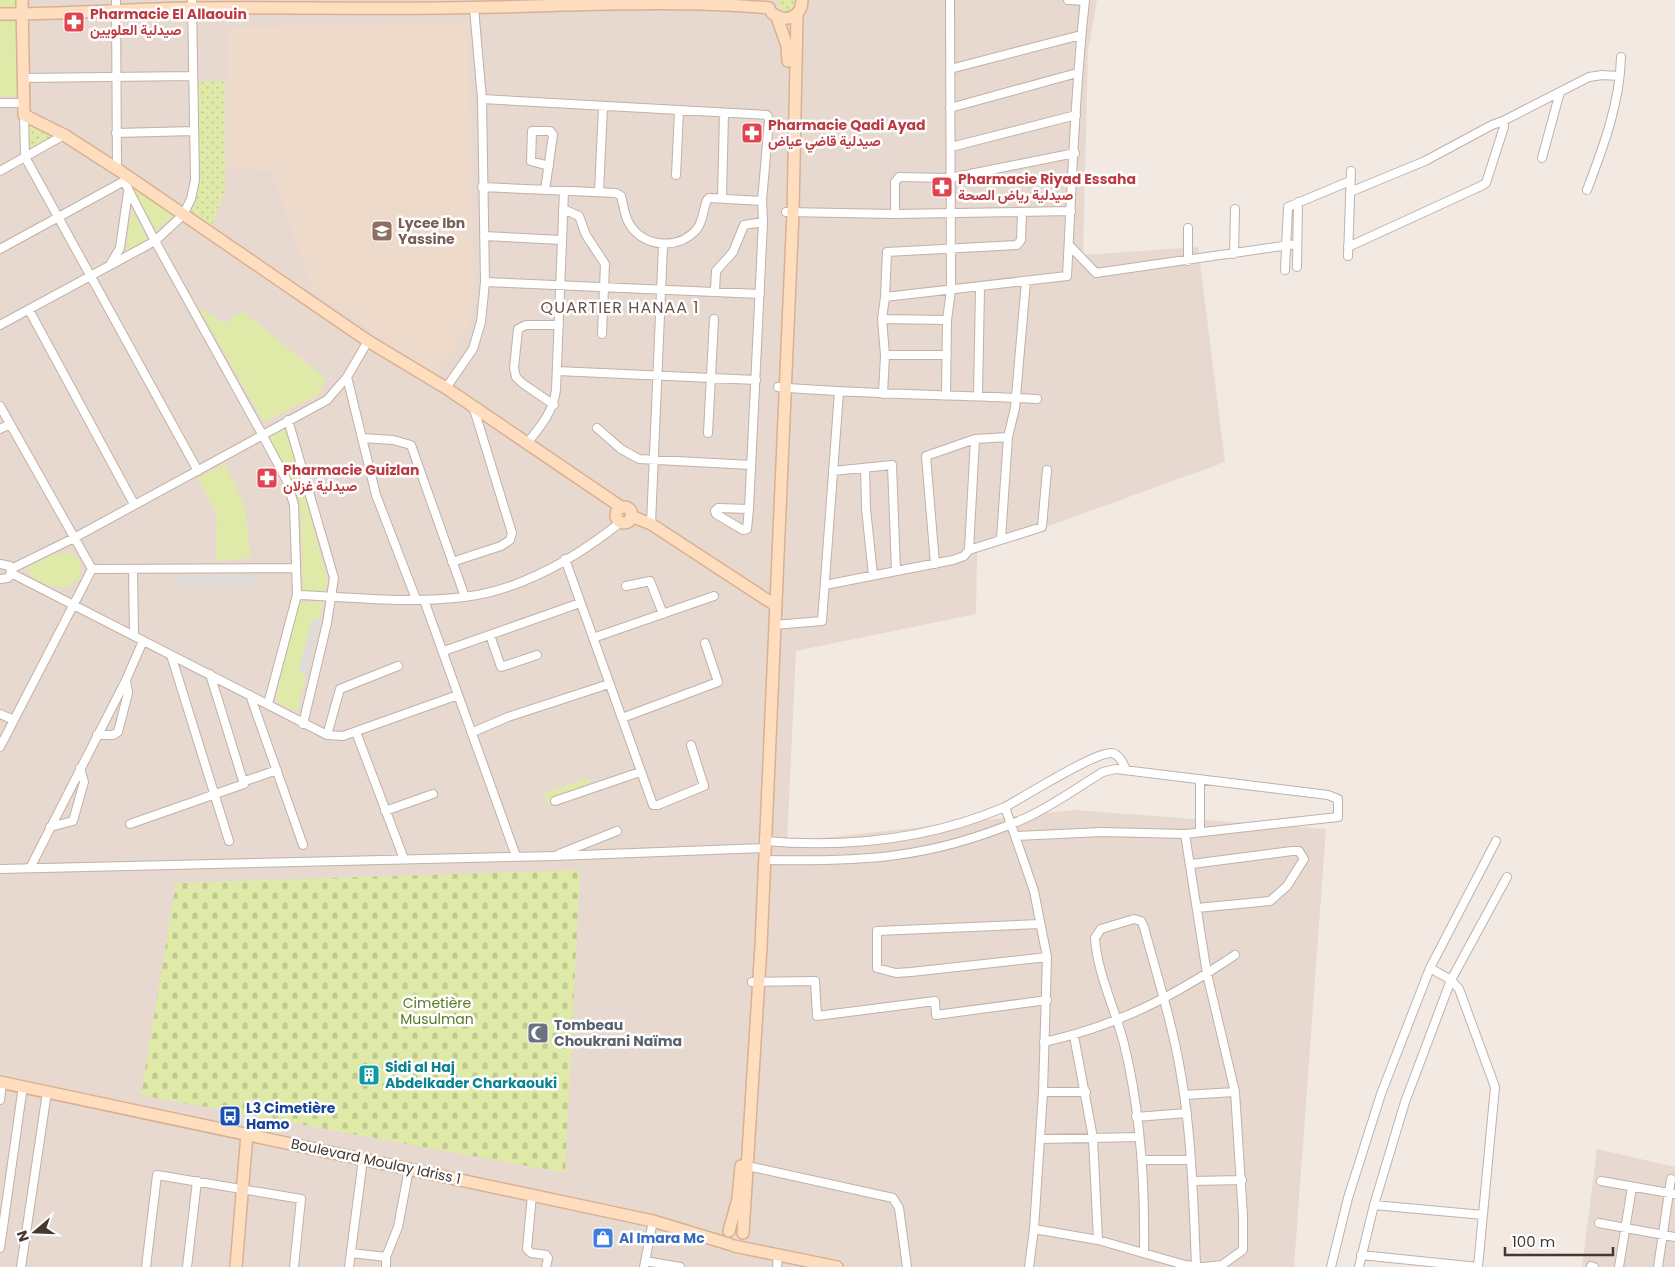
<svg xmlns="http://www.w3.org/2000/svg" width="1675" height="1267" font-family="Poppins,Vazirmatn,sans-serif">
<style>
.residential{fill:#e7d9d0}
.education{fill:#eddacb}
.grass{fill:url(#grass-dots)}
.cemetery{fill:url(#cemetery-stones)}
.park{fill:#dfeaa8}
.parking{fill:#dfdbd8}
.lines{fill:none;stroke-linecap:round;stroke-linejoin:round}
.street-casing{stroke:#c1b1a7;stroke-width:10}
.secondary-casing{stroke:#d9b191;stroke-width:14}
.street{stroke:#fff;stroke-width:8}
.secondary{stroke:#ffdec0;stroke-width:11}
.labels{text-anchor:middle;dominant-baseline:central;stroke-width:5;stroke-linejoin:round;paint-order:stroke}
.health-label{font-size:14px;font-weight:bold;fill:#be3a42;stroke:#fff;text-anchor:start}
.education-label{font-size:14px;font-weight:bold;fill:#785e54;stroke:#fff;text-anchor:start}
.park-label{font-size:14px;fill:#5b7823;stroke:#fff}
.worship-label{font-size:14px;font-weight:bold;fill:#5b616d;stroke:#fff;text-anchor:start}
.culture-label{font-size:14px;font-weight:bold;fill:#0d838f;stroke:#fff;text-anchor:start}
.transit-label{font-size:14px;font-weight:bold;fill:#164399;stroke:#fff;text-anchor:start}
.street-label{font-size:14px;fill:#443832;stroke:#fff}
.shop-label{font-size:14px;font-weight:bold;fill:#366cbe;stroke:#fff;text-anchor:start}
.quarter-label{font-size:16px;letter-spacing:1px;fill:#675349;stroke:#fff}
</style>
<defs>
<pattern id="grass-dots" width="8" height="8" patternUnits="userSpaceOnUse" patternTransform="scale(1.25)"><rect width="8" height="8" fill="#dfeaa8"/><path d="M2 2h.1M6 6h.1" fill="none" stroke="#c1c991" stroke-width="1.8" stroke-linecap="round"/></pattern>
<pattern id="cemetery-stones" width="16" height="16" patternUnits="userSpaceOnUse" patternTransform="scale(1.25)"><rect width="16" height="16" fill="#dfeaa8"/><path d="M2 7V4a2 2 0 0 1 4 0v3zM10 15v-3a2 2 0 0 1 4 0v3z" fill="#c1c991"/></pattern>
</defs>
<rect width="100%" height="100%" fill="#f2e9e2"/>
<path class="residential" d="M0,0H1097L1088,51L1083,255L1198,247L1225,462L977,552L976,614L796,651L787,842L1075,810L1326,829L1294,1267H0Z
M1597,1149L1675,1167V1267H1582Z"/>
<path class="education" d="M468,22L474,304L469,325L435,375L312,290L271,171L227,170L228,28Z"/>
<path class="grass" d="M777,0H802V4L788,13L780,8Z
M225,81V190L212,226L188,213L198,184L196,82Z
M31,122L53,137L31,150L28,124Z"/>
<path class="cemetery" d="M580,870L565,1173L141,1095L176,883Z"/>
<path class="park" d="M0,0H17V96H0Z
M133,186L174,214L156,230L131,190Z
M132,210L148,240L125,254Z
M198,307L225,323L243,311L326,379L319,394L264,422Z
M286,426L328,583L323,592L303,591L301,510L295,487L268,435Z
M225,464L245,507L251,558L216,561L217,516L198,478Z
M68,552L80,560L81,576C65,596 49,586 30,576L29,567L49,556Z
M323,601L320,619L312,620L299,670L306,677L297,711L283,706L275,699L299,603Z
M589,778L592,790L549,805L544,793Z"/>
<path class="parking" d="M254,574L255,586L179,589L178,576Z
M320,619L306,677L299,670L312,620Z"/>
<g class="lines">
<g class="street-casing">
<path id="street" d="M116,0L117,169
M1068,0L1085,1
M950,69L1081,35
M23,78L193,76
M482,99L767,115L769,120L762,201L763,222L749,509L747,529L743,530L716,514L715,511L718,508L749,509
M0,103H24
M950,108L1077,73
M24,115L25,157L198,471
M116,133L194,131
M951,147L1076,115
M1542,158L1560,92
M0,171L64,135
M676,175L679,111
M124,181L155,241L262,434L287,481L294,505L297,595L268,704
M482,187L616,193L621,196C624,206 624,216 630,225C645,248 679,250 697,229C703,221 703,210 707,200L709,198L762,201
M545,190L553,135L550,131H532L531,161L549,166
M1587,190C1603,148 1620,103 1621,57
M599,192L603,107
M1350,192L1425,161L1492,125L1503,121
M722,198L724,113
M563,209L579,216L586,235L605,264L602,334
M786,212L895,214L1071,211
M895,214V182L899,177L950,178L1075,153
M484,236L562,240
M1069,245L1096,273L1296,244
M1348,247L1481,186L1486,183L1504,127L1503,121L1589,77L1602,75L1619,76
M0,249L128,179
M1234,254L1235,209
M1348,256L1351,171
M1188,261V228
M111,263L120,248L128,192
M1297,267L1298,202
M1285,270L1288,207L1350,181
M485,282L760,294
M715,291L716,271L733,252L744,225L763,222
M885,297L887,252L1017,245L1021,240L1022,213
M29,310L134,504
M882,319L947,320
M0,325L155,241L183,215L191,199L195,180L192,0
M885,355H947
M557,371L756,380
M347,377L376,495L416,599
M778,387C864,395 951,394 1037,399
M446,388L473,349L481,322L485,282L482,99L474,8
M883,394L885,355L882,319L885,297L1067,276C1072,184 1075,92 1085,0
M946,395L947,320L951,290L950,0
M978,395L980,287
M554,405L522,383L516,377L514,368L518,329L526,325H559
M0,406L92,569
M288,420L334,578L327,623L303,724
M597,428L621,449L639,459L751,465
M0,429L10,424
M708,433L714,319
M362,438L393,440L411,445L465,597
M528,442C541,426 553,412 556,390L564,191
M865,468L866,509L873,575
M833,471L892,465L896,571
M651,524L663,245
M1001,539L1008,437L1015,408L1026,281
M969,550L975,439
M565,559L653,805H658L704,786L691,745
M452,562L501,546L510,540L512,533L473,406
M0,564L10,566L11,573L8,578L0,579
M935,564L926,456L975,439L1008,437
M11,569L74,538L327,400L347,377L368,341
M133,570L134,634
M11,573L327,735L343,736L458,695
M825,585L953,560L964,556L969,550L1042,527L1047,470
M626,586L650,581L663,614
M297,595C352,597 409,604 464,597C521,590 577,557 621,522
M424,600L516,856
M774,625L822,621L839,392
M490,635L501,667L537,655
M593,638L714,596
M444,651L580,603
M171,655L229,841
M250,695L303,845
M0,714L14,720
M622,718L718,682L705,643
M356,732L404,859
M473,732L508,717L609,684
M97,735H113L118,732L128,693L126,680
M327,735L340,689L398,666
M0,747L92,569L296,568
M1200,779V832
M245,781L277,770
M555,801L640,772
M1005,807C1024,797 1096,751 1112,753C1120,755 1123,763 1126,770
M385,811L433,794
M130,824L244,784L210,674
M50,827L73,821L84,782L80,768
M1016,836L1102,832L1185,834
M764,841C846,848 930,839 1005,807L1034,891L1047,957L911,972L896,973L877,968V931L1040,924
M559,854L617,831
M764,860C860,862 930,859 1021,820C1050,808 1076,788 1103,772L1116,769L1328,795L1338,799V817L1185,834L1207,974L1235,1092L1243,1216V1250L1222,1265L1203,1267L1185,1265L1098,1240L1034,1229
M1192,864L1292,851H1299L1304,859L1287,886L1270,901L1197,908
M30,868L126,680L143,641
M0,869L555,856L764,848
M752,982L815,981L817,1016L935,1001L936,1015L1047,1000
M1074,1036L1093,1138L1098,1240
M1044,1042C1117,1026 1174,996 1235,955
M1043,1092H1086
M1184,1095L1235,1092
M0,1100L2,1082
M1136,1117L1187,1113
M1040,1139L1139,1137
M1143,1160H1191
M743,1165L893,1198L899,1208L907,1267
M1193,1181L1242,1180
M1601,1181L1675,1194
M532,1195L527,1249L531,1253L546,1255L548,1258L546,1267
M1374,1205L1483,1215
M1599,1223L1675,1237
M0,1248L23,1086
M1144,1252C1145,1183 1141,1112 1124,1044C1116,1011 1097,973 1095,938L1101,929L1134,919L1141,921L1144,927C1153,962 1164,996 1172,1031C1191,1108 1193,1187 1196,1266
M351,1253L386,1257V1267
M1361,1255L1478,1267L1495,1087L1459,989L1451,980L1430,968
M386,1257L398,1227L409,1169
M645,1261L680,1267
M1591,1266L1594,1267
M21,1267L47,1092
M146,1267L157,1175L301,1199L294,1267
M187,1267L197,1181
M349,1267L363,1159
M644,1267L653,1221
M777,1267L778,1254
M1029,1267L1034,1229L1043,1092L1047,957
M1331,1267L1348,1198L1381,1094L1430,968L1496,841
M1359,1267L1374,1205L1405,1102L1451,980L1507,877
M1619,1267L1632,1187
M1658,1267L1671,1179"/>
</g>
<g class="secondary-casing">
<path id="secondary" d="M22,0L24,115L64,135L117,169L368,341L446,388L621,507
M772,13C785,24 802,17 802,0
M0,14C65,14 129,9 193,8C294,7 394,10 495,7C584,5 681,0 769,8
M777,17L787,46L788,61
M616 515a8 8 0 1 1 16 0a8 8 0 1 1-16 0Z
M631,516L651,524L775,605
M0,1082L653,1221L729,1244
M729,1231L738,1199L741,1166
M743,1233L761,946L793,212L797,14
M734,1246L837,1267
M236,1267L247,1134"/>
</g>
<use href="#street" class="street"/>
<use href="#secondary" class="secondary"/>
</g>
<defs>
<g id="pharmacy-square" transform="scale(1.125)"><rect x="-9" y="-9" width="18" height="18" rx="4" fill="#e0444e" stroke="#fff"/><path d="M-2-6h4v4h4v4h-4v4h-4v-4h-4v-4h4Z" fill="#fff"/></g>
<g id="university-square" transform="scale(1.125)"><rect x="-9" y="-9" width="18" height="18" rx="4" fill="#8d6e63" stroke="#fff"/><path d="M0-5L7-2L0 1L-7-2ZM-4 1L0 2.5L4 1V4Q0 6-4 4Z" fill="#fff"/></g>
<g id="mosque-square" transform="scale(1.125)"><rect x="-9" y="-9" width="18" height="18" rx="4" fill="#6b7280" stroke="#fff"/><path d="M3.5-4.9A6 6 0 1 0 3.5 4.9A5 5 0 1 1 3.5-4.9Z" fill="#fff"/></g>
<g id="building-square" transform="scale(1.125)"><rect x="-9" y="-9" width="18" height="18" rx="4" fill="#0f9aa8" stroke="#fff"/><path d="M-4-6H4V6H1V3H-1V6H-4ZM-2.5-4.3h1.7v1.8h-1.7ZM.8-4.3h1.7v1.8H.8ZM-2.5-1h1.7V.8h-1.7ZM.8-1h1.7V.8H.8Z" fill="#fff"/></g>
<g id="bus-square" transform="scale(1.125)"><rect x="-9" y="-9" width="18" height="18" rx="4" fill="#1a4fb4" stroke="#fff"/><path d="M-5-6H5V4H4V6H2V4H-2V6H-4V4H-5ZM-3.5-4V0h7V-4ZM-3.5 1.2v1.5H-2V1.2ZM2 1.2v1.5H3.5V1.2Z" fill="#fff"/></g>
<g id="shop-square" transform="scale(1.125)"><rect x="-9" y="-9" width="18" height="18" rx="4" fill="#3f7fe0" stroke="#fff"/><path d="M-5-2.5h2.3a2.7 3.5 0 0 1 5.4 0H5L5.5 6h-11ZM-1.5-2.5h3a1.5 2.3 0 0 0-3 0Z" fill="#fff"/></g>
</defs>
<g fill-rule="evenodd">
<use href="#pharmacy-square" x="74" y="22"/>
<use href="#pharmacy-square" x="752" y="133"/>
<use href="#pharmacy-square" x="942" y="187"/>
<use href="#university-square" x="382" y="231"/>
<use href="#pharmacy-square" x="267" y="478"/>
<use href="#mosque-square" x="538" y="1033"/>
<use href="#building-square" x="369" y="1075"/>
<use href="#bus-square" x="230" y="1116"/>
<use href="#shop-square" x="603" y="1238"/>
</g>
<g class="labels">
<g class="health-label">
<text x="90" y="14">Pharmacie El Allaouin<tspan x="90" dy="16">صيدلية العلويين</tspan></text>
<text x="768" y="125">Pharmacie Qadi Ayad<tspan x="768" dy="16">صيدلية قاضي عياض</tspan></text>
<text x="958" y="179">Pharmacie Riyad Essaha<tspan x="958" dy="16">صيدلية رياض الصحة</tspan></text>
<text x="283" y="470">Pharmacie Guizlan<tspan x="283" dy="16">صيدلية غزلان</tspan></text>
</g>
<g class="education-label">
<text x="398" y="223">Lycee Ibn<tspan x="398" dy="16">Yassine</tspan></text>
</g>
<g class="park-label">
<text x="437" y="1003">Cimetière<tspan x="437" dy="16">Musulman</tspan></text>
</g>
<g class="worship-label">
<text x="554" y="1025">Tombeau<tspan x="554" dy="16">Choukrani Naïma</tspan></text>
</g>
<g class="culture-label">
<text x="385" y="1067">Sidi al Haj<tspan x="385" dy="16">Abdelkader Charkaouki</tspan></text>
</g>
<g class="transit-label">
<text x="246" y="1108">L3 Cimetière<tspan x="246" dy="16">Hamo</tspan></text>
</g>
<g class="street-label">
<text transform="translate(376 1161) rotate(12)">Boulevard Moulay Idriss 1</text>
</g>
<g class="shop-label">
<text x="619" y="1238">Al Imara Mc</text>
</g>
<g class="quarter-label">
<text x="620" y="307">QUARTIER HANAA 1</text>
</g>
</g>
<g transform="translate(35 1232) rotate(251)" stroke="#ffffff" stroke-width="4" paint-order="stroke">
<path d="M0-4L9 19L0 12L-9 19Z" fill="#443832"/>
<text y="-8" font-size="14" font-weight="bold" text-anchor="middle" fill="#443832">N</text>
</g>
<path d="M1505 1247v8h108v-8" fill="none" stroke="#443832" stroke-width="2.5"/>
<text x="1512" y="1247" font-size="15" fill="#443832" stroke="#ffffff" stroke-width="4" paint-order="stroke">100 m</text>
</svg>
